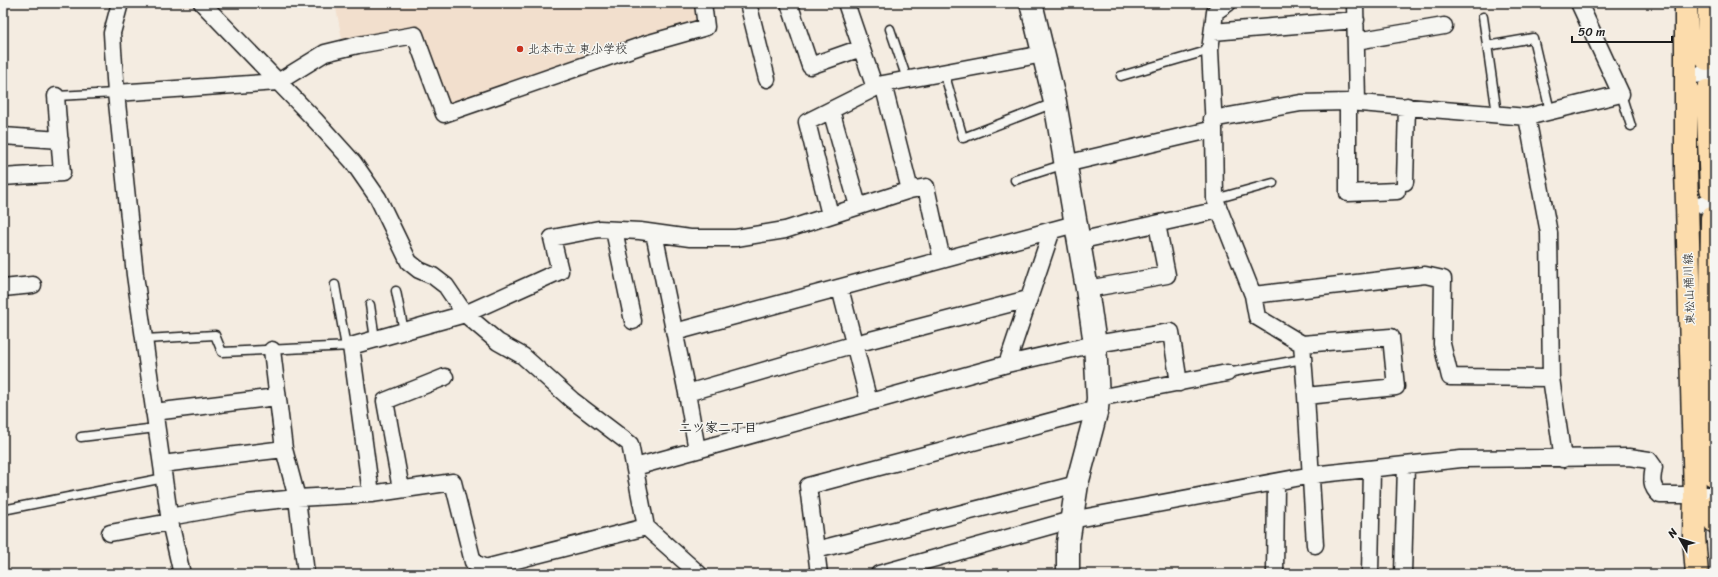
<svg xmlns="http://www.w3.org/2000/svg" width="1718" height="577" font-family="Sriracha,'Klee One',sans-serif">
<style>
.built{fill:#f2dfcd}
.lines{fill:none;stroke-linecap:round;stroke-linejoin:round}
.lane-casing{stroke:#1c1c1c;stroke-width:11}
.street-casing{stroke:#1c1c1c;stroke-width:19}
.secondary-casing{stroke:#1c1c1c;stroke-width:25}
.primary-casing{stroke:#1c1c1c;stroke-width:25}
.highway-casing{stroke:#1c1c1c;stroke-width:25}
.lane{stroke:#f6f6f2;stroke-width:8}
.street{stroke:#f6f6f2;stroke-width:16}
.secondary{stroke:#f6f6f2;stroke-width:22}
.primary{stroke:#fcdcac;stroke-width:22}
.highway{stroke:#fcdcac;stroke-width:22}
.poi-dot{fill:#c8321e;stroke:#f6f6f2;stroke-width:1.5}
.labels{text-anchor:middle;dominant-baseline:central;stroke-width:3;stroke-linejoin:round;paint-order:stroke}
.poi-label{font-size:12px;fill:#1c1c1c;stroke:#f6f6f2;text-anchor:start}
.street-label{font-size:12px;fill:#1c1c1c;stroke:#f6f6f2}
.neighbourhood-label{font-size:13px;font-weight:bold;fill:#1c1c1c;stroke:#f6f6f2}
</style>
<rect width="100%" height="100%" fill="#f4ece1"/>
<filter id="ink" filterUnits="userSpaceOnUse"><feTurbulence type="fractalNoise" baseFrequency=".025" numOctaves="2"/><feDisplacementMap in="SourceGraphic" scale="8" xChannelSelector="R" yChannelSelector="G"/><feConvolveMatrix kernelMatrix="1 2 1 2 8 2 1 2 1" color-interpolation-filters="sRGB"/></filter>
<g filter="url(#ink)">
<path class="built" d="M335,3H693L698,23L579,59L448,105L421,27L342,39Z"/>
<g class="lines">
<g class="lane-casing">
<path id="lane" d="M1483,17L1497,114
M890,29L907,79
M1487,46L1533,38L1550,111
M944,72L963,138L1054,103
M1121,76L1210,50
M1621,94L1631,126
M56,96L116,93
M1015,180L1065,164
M1215,199L1273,183
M335,285L346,347
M396,291L404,331
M370,305L375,339
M145,339L215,335L222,352L351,346
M1227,373L1303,359
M81,437L156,428
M3,510L164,478"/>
</g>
<g class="street-casing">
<path id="street" d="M120,3L112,33L113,50L116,93L135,275L170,522L182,574
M202,3L316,121L353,162L378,198L409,262L419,270L433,276L446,286L465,314L498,342L523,356L572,400L630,444L646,527L699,574
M748,3L767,79
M789,3L810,66L861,48
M846,3L875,88
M1228,3L1215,12L1210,50L1214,129L1215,199L1253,295L1257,317L1302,344L1391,337L1396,387L1306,396L1302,344
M1355,3L1357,102
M1213,32L1356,20
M1356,41L1444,26
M1686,75L1715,74
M883,84L910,190
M116,93L278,82L325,53L358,45L415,35L444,114L646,44L706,27L703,3
M1348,102V193L1397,191
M831,110L858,206
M1527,117L1621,94L1579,3
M1212,119L1301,103L1348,102L1527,117L1549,233L1551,378L1563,459
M3,136L60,140
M1065,164L1214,129
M3,177L62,173L56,96
M1405,182L1407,106
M1686,205L1715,204
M830,215L807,122L883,84L1043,54
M614,230L633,321
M654,233L687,393L697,450L1007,364L1052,230
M1078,241L1219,210
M3,288L33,285
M840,288L869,402
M1087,289L1167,275L1157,224
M1253,295L1425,275L1443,279L1442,344L1450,377L1551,378
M675,332L1075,224
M272,350L284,449L297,498L306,574
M1007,364L1095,344L1171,332L1179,383
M687,393L855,344L1028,299
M1306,396L1315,545
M1098,398L1227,373
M154,412L277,397
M162,464L284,449
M635,467L697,450
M401,489L385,401L445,377
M371,494L351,346L465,314L560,271L552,238L599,229L640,231L690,238H736L785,230L910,190L926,187L942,260
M169,517L248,503L297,498L371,494L453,482L473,562L485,568L646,527
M110,533L170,522
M816,550L1077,484
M819,574L808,486L1097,409
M879,574L1071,520L1312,475L1461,459L1629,457L1649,460L1654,467C1652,478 1650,487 1660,495H1715
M1275,574L1276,482
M1370,574L1372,469
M1403,574L1406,465"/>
</g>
<g class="secondary-casing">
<path id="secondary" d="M1031,3L1055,102L1087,289L1095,344L1098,398L1097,409L1077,484L1068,543V574"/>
</g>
<g class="primary-casing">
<path id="primary" d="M1686,3V168L1695,496L1694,537L1697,574"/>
</g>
<g class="highway-casing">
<path id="highway" d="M1707,59L1709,3
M1707,91L1711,189
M1712,218L1710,394L1713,475
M1714,505L1715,522"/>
</g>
<use href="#lane" class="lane"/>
<use href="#street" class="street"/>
<use href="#secondary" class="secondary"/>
<use href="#primary" class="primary"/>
<use href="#highway" class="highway"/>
</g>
</g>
<circle class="poi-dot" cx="520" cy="49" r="4"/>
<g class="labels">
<g class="poi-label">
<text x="528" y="49">北本市立 東小学校</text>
</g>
<g class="street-label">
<text transform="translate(1689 289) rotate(-92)">東松山桶川線</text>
</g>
<g class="neighbourhood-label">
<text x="718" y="427">二ツ家二丁目</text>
</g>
</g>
<rect width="1718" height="577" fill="none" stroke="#f6f6f2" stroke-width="16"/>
<rect x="8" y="8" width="1702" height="561" fill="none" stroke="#1c1c1c" stroke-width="1.5" filter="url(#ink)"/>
<g transform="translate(1680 539) rotate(309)" stroke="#f6f6f2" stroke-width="3" paint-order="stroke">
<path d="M0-3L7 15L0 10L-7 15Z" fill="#1c1c1c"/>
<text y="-6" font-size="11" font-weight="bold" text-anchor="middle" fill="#1c1c1c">N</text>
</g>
<path d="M1572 36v6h100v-6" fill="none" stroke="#1c1c1c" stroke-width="2"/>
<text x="1578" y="36" font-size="12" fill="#1c1c1c" stroke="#f6f6f2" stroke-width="3" paint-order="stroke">50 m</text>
</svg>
